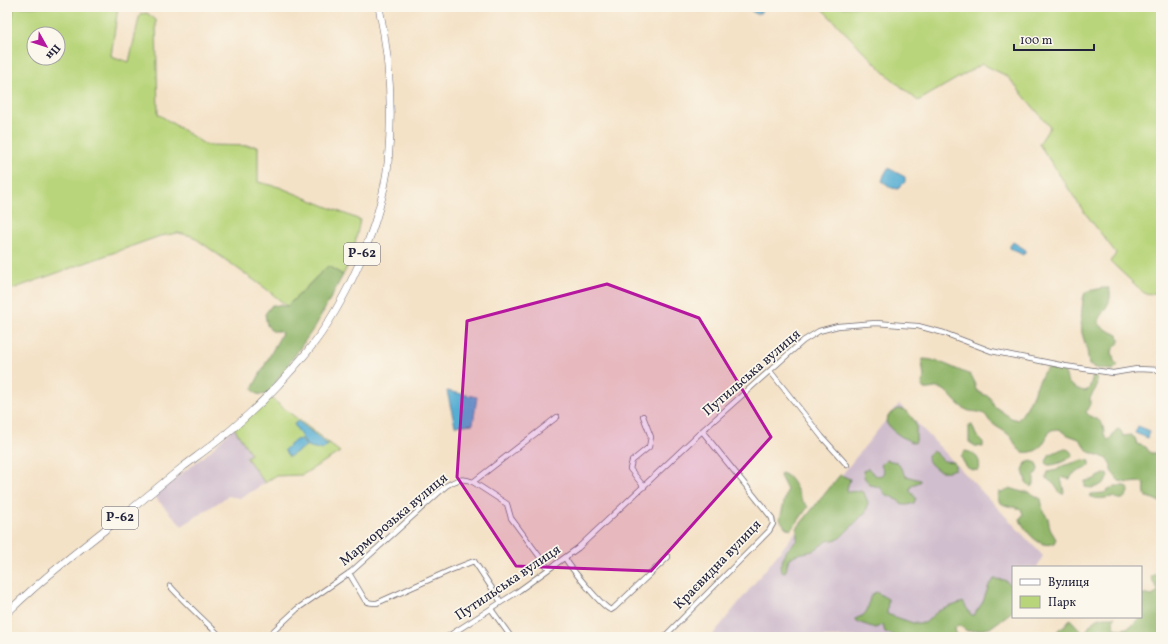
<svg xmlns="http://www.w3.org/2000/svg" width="1168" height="644" font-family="Vollkorn,serif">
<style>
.industrial{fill:#d0bdcd}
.green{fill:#b9d57b;stroke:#6e7c5b;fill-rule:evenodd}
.forest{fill:#92b66b;stroke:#5a6c53}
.water{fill:#56aed3;stroke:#3c6887}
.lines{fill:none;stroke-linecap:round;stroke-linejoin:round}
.street-casing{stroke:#6c656c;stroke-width:6}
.primary-casing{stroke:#6c656c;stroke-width:8}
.street{stroke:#fff;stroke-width:4.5}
.primary{stroke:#fff;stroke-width:7}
.marked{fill:#b5179e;fill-opacity:0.2;stroke:#b5179e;stroke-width:3;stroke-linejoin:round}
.labels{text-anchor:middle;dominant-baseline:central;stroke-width:3.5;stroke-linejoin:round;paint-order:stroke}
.shield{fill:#fbf7ec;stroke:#636270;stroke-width:1}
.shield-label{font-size:13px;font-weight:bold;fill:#22223b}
.street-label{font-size:14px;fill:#22223b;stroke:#fbf7ec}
</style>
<rect width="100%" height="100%" fill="#fbf7ec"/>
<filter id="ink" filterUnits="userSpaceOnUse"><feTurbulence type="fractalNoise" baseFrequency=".025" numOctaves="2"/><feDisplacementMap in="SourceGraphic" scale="8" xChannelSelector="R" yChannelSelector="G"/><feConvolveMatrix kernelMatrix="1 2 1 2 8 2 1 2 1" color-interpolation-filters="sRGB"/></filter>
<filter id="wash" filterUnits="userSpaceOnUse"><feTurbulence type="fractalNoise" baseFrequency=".012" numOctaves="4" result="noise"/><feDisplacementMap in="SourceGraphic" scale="16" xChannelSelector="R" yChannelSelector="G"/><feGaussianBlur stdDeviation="0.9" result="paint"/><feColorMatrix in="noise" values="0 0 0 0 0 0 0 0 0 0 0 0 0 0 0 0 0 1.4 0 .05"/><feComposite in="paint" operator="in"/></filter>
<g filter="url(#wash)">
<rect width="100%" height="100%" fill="#f4e2c7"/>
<path class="industrial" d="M899,404L1043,556L1037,567H1013V608L976,622L924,637H711Z
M234,428L251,454L246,458L265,483L241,498L228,496L182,526L153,495L207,454Z"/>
<path class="green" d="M14,7H118L111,56L129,62L140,14L147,13L156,20L158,114L206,145L258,146V182L279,187L360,220L352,257L343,275L328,266C313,279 302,293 287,306L265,288L192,236L178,233L160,236L7,291V53ZM34,34H58V58H34Z
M820,7H1161V295L1144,293L1111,262L1116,253L1082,209L1039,144L1050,127L1007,76L982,64L918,101L885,73Z
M267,395L340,452L302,475L275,476L265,483L246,457L251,454L234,428Z"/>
<path class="forest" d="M7,7H14L7,53Z
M328,266L343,275L316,325L267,395L257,394L252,389L282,333L279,331H272L267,325L265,314L272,305L287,306C302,293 314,279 328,266Z
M1102,288H1109C1116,307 1092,316 1101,326C1105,330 1113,332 1118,335C1122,344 1115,345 1112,351L1114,361L1118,365L1113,370L1096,368L1089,365L1087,350L1082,333L1081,320L1083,299L1085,292Z
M923,359C939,359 956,370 971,375C980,389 968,389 990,397L994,406L1011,418L1018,420L1027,407L1043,373L1047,368C1053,367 1062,368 1065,373C1067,376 1066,379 1068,382C1072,387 1079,390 1085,391L1089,389L1093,376L1095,375L1097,380L1096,388L1090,398V404L1086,412C1095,423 1104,415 1104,435L1108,440L1110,439L1116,430L1119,429L1121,431L1123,436L1131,435L1135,438L1137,444L1146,447L1150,453H1161V503C1149,494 1143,503 1145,484L1140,482L1129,483L1119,481L1111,471V465L1108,460L1101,456L1089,452L1079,439L1068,435L1059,429L1051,430C1045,438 1043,450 1031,452C1016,455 1017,443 1009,435C1004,430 997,428 992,423C987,420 988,415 982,413C974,410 971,414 962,407C954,402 950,393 942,389C936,386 930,390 924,389L922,386L924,377L922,362Z
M898,409C906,408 913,417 916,425C917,428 916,431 916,434C916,438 917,440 915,443C907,441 887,429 886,421L889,415Z
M969,425H972L976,435L983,442V447L975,446L969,442Z
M1062,449C1066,449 1071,449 1073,454C1070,460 1054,466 1048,465L1046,462L1049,455Z
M932,451L936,453L944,461L954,462L955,465V469C943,474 935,471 928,460V456Z
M965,451C974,452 982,459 979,470C969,472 964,465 961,456Z
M886,460L897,462L906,476L920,480V482L912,485L910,489V491L916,498L914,503L908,505H904L893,497L886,495L880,487L870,485L864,477L863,471L868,468C873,472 874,478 882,475L884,472L881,465Z
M1083,460L1090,461V465L1088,467L1073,474L1070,479L1063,477L1061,479L1064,491L1063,494L1060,493L1054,484L1046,478L1048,472L1057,470L1062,466Z
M1031,461L1037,463L1038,470L1034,477V484L1031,487L1026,482L1023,470L1026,463Z
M781,473C792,475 797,491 802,500C803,502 806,504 808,507L796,524L790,530L785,527L780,519L787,490L780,476Z
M1104,474H1107L1109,477C1103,485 1095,490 1085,487V481L1092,480Z
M840,475H841L850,479L847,489L848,492L860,491L864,493L868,502L867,509L865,513L839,539L827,541L813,551L798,554L793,556L788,561L786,571L784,572L781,571L780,566L787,550L797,540V528Z
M1115,486H1126L1129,489C1128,492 1126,498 1122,499C1118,500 1115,497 1112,497C1104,498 1097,500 1090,496L1091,494L1104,493Z
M1010,488L1022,492H1029L1041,499L1042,504L1043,511L1048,518L1050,529L1056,539L1054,543C1041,550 1027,533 1021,522L1020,519L1023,514L1021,509C1013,506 993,507 999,492L1006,491Z
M1161,573V637H1062L1058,632V630L1065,625L1070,619L1083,633C1087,631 1088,628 1091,624C1097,616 1105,617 1115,617L1113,622L1115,628C1126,632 1134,624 1141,617V594L1152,596L1157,593L1158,590L1151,578L1153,575Z
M994,579L1005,580L1013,587V611L990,628L973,631H967L959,625L955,628L956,636L950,637H893V635L885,632L883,625L875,628L855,621V619C859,617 864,616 866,612C871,605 866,596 876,592L888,599L887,614L913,623H925L938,611L963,602L971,615H974L983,602L989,585Z"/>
<path class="water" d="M746,7H765L760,13L756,14Z
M888,168L905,177V182L898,189L892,188L882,181L884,175Z
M1013,242L1026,250L1024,254L1023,255L1010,248V246Z
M447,391L477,397L473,424L455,426Z
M298,421L328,445L322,450L307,446L294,424Z
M1138,426L1150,431L1148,438L1135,433Z
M301,439L306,446L289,457L284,450L296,440Z"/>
</g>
<g filter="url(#ink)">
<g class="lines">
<g class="street-casing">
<path id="street" d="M770,371L822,437L847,465
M643,416L651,437L649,447L632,461L630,469L644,487
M473,482L507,504L511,518L548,568
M565,558C570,567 602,607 611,610L614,608L668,557
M349,573L365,600C369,603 371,603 377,603L451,570L474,561L501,602
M170,586C186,604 204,620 221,637
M491,609L511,637
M267,637L297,609L352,571L446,486C456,480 462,477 473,482L557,417
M447,637L517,592L578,548L702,431L803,341L819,331L838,326L876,323L902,325L918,326L944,333L991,351L1065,366L1113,373L1137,369L1161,370
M664,637L769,531L773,524L772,518L702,431"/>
</g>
<g class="primary-casing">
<path id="primary" d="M7,613C44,577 84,546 124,515C144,499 164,482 184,466C200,454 217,442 232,429C259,406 285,379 307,352C346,304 381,225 388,163C393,110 390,59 379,7"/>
</g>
<use href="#street" class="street"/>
<use href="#primary" class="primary"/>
</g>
</g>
<path class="marked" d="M607,284L699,318L771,437L651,571L516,566L457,477L467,321Z"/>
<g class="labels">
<g class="shield">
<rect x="344" y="243" width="36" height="22" rx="3"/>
<rect x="102" y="507" width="36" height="22" rx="3"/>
</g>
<g class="shield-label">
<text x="362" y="254">Р-62</text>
<text x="120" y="518">Р-62</text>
</g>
<g class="street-label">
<text transform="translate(752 373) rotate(-41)">Путильська вулиця</text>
<text transform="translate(394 520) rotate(-40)">Марморозька вулиця</text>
<text transform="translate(718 565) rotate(-46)">Краєвидна вулиця</text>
<text transform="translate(508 583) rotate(-34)">Путильська вулиця</text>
</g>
</g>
<rect width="1168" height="644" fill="none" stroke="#fbf7ec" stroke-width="24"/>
<rect x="1012" y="566" width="130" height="52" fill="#fbf7ec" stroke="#a4a2a5"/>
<rect x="1020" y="579" width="20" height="6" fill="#ffffff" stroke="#a4a2a5"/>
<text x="1048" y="586" font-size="12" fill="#22223b">Вулиця</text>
<rect x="1020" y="596" width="20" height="12" fill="#b9d57b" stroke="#a4a2a5"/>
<text x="1048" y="606" font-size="12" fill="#22223b">Парк</text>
<g transform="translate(46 46) rotate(129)"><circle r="19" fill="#fbf7ec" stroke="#a4a2a5"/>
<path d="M0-3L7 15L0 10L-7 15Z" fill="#b5179e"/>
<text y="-6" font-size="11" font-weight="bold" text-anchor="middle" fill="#22223b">Пн</text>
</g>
<path d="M1014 44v6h80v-6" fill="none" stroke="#22223b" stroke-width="2"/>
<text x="1020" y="44" font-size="12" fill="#22223b" stroke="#fbf7ec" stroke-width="3" paint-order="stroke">100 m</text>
</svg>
